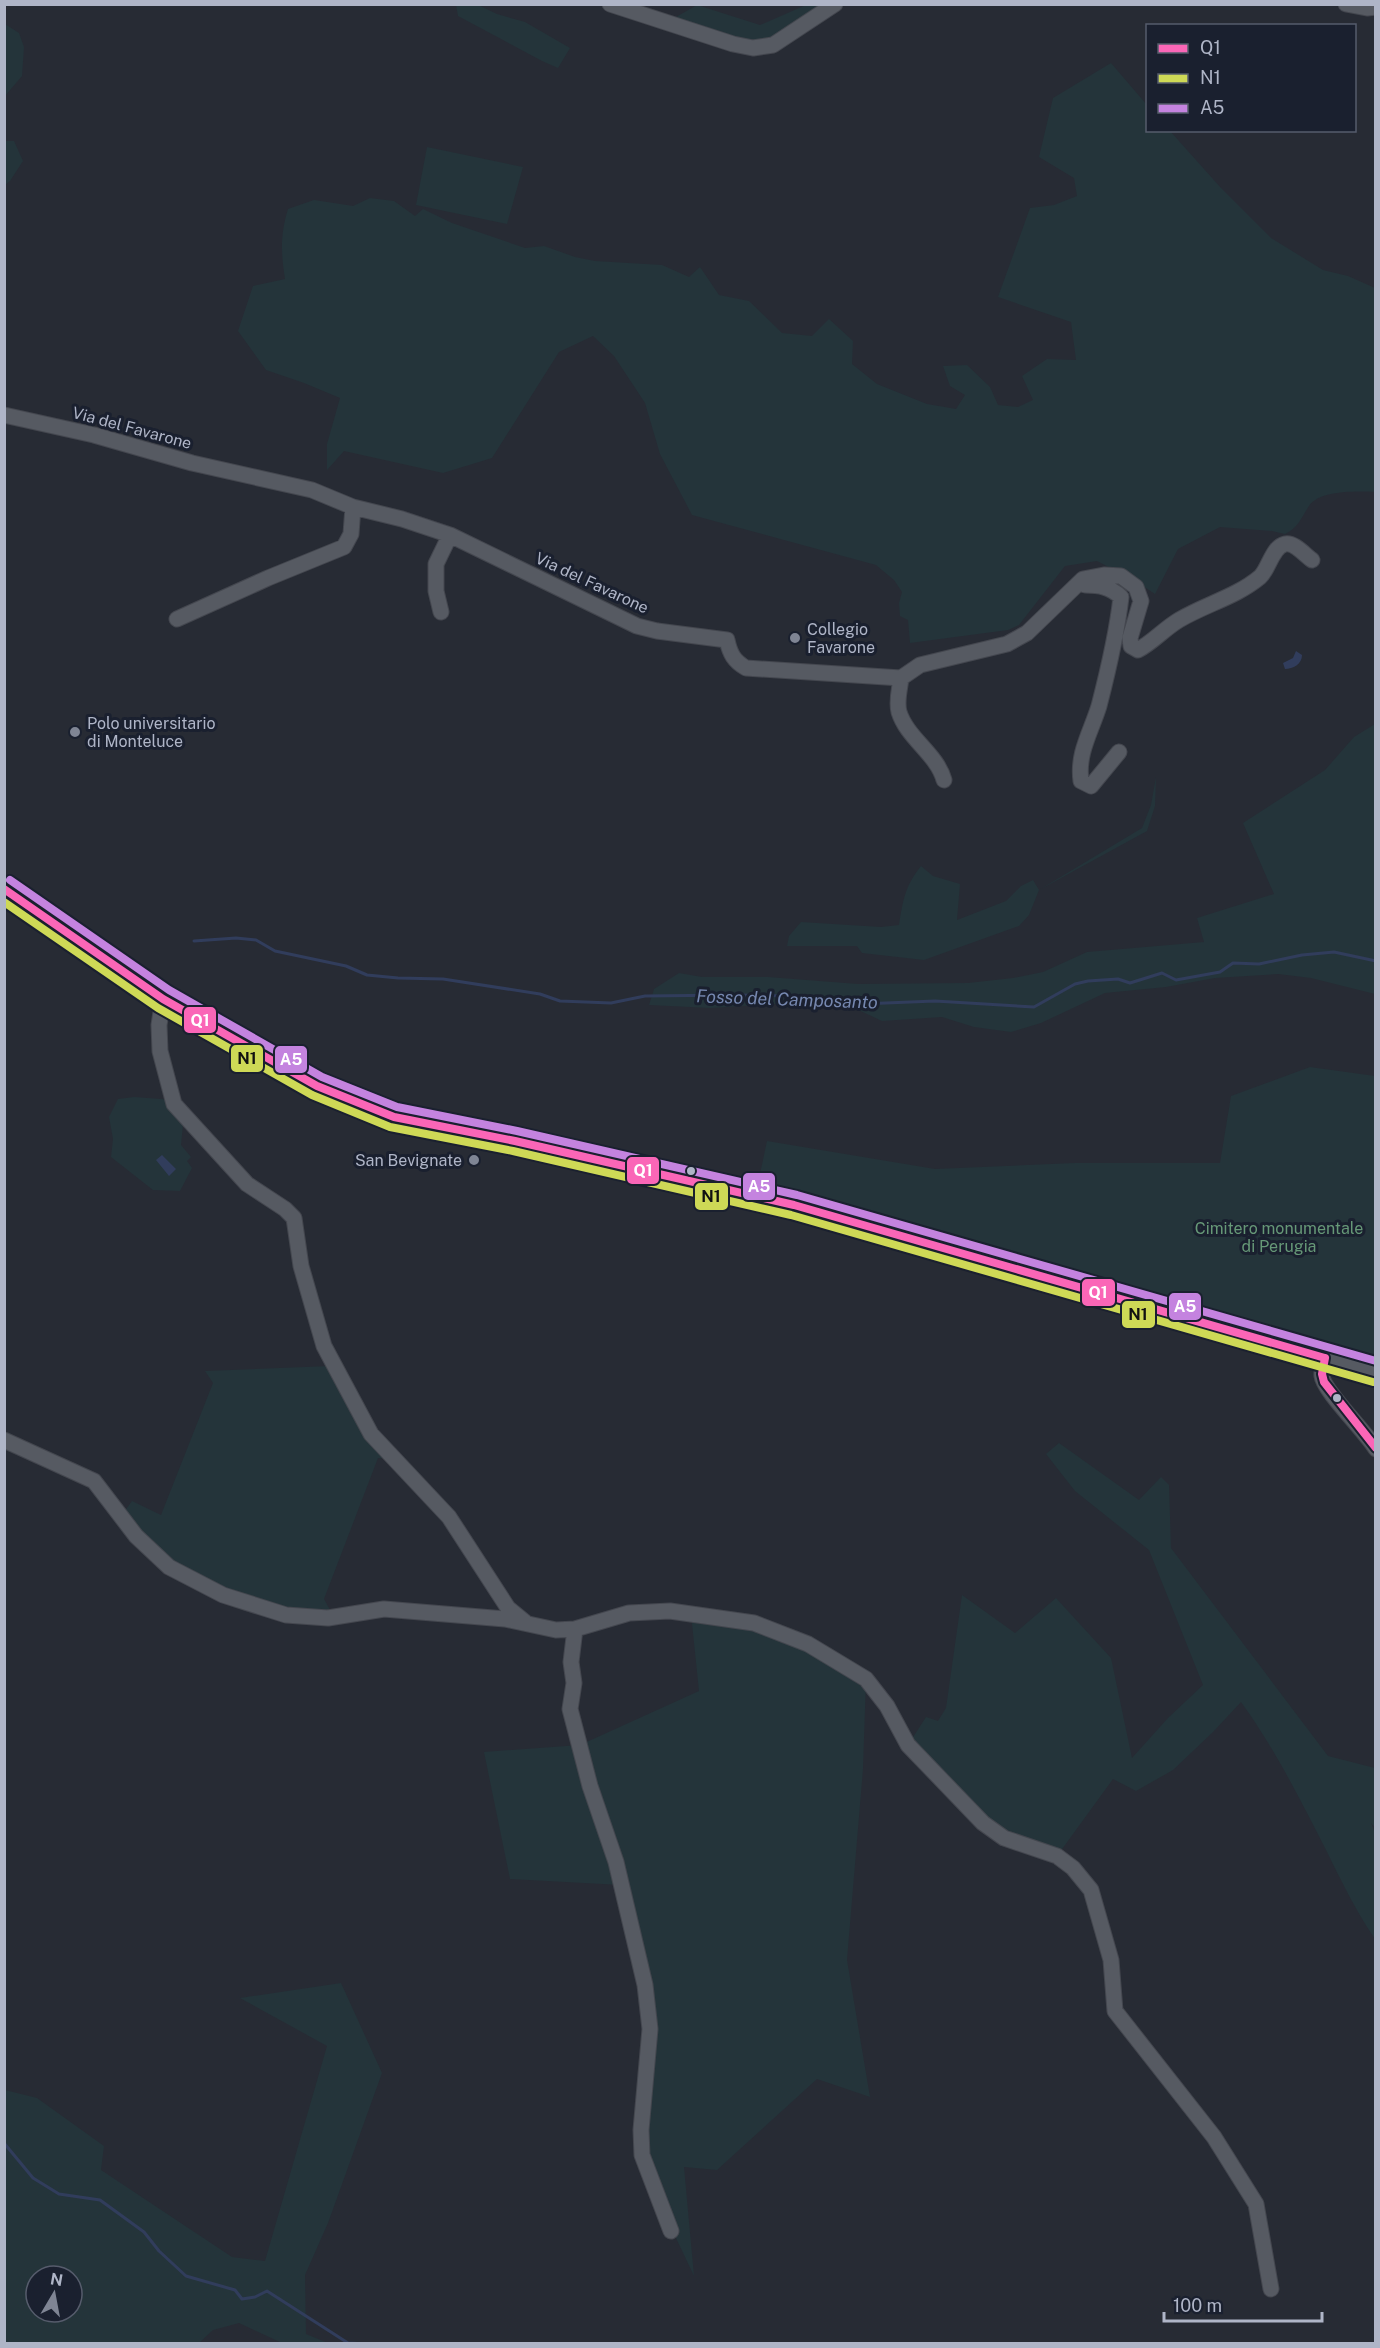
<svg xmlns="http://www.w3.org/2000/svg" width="1380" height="2348" font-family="'Public Sans',sans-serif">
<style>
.green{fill:#24343a;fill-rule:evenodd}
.water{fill:#313d5c}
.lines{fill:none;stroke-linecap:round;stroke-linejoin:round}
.stream{stroke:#313d5c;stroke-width:3}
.minor-casing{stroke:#44474f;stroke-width:17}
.minor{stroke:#565a62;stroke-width:15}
.bus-1-casing{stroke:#1a202f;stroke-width:12}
.bus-2-casing{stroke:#1a202f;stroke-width:12}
.bus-3-casing{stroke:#1a202f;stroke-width:12}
.bus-1{stroke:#fa66b7;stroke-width:8}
.bus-2{stroke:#ced956;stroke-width:8}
.bus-3{stroke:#c483df;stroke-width:8}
.poi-dot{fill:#7f8594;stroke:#1a202f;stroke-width:2}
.bus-dot{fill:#afb5c7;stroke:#1a202f;stroke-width:2}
.labels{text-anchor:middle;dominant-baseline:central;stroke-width:6;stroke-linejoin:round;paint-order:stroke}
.street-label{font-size:16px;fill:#afb5c7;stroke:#1a202f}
.poi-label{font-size:16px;fill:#afb5c7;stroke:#1a202f;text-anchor:start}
.park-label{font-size:16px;fill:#669877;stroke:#1a202f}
.water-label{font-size:18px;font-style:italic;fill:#7688b0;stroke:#1a202f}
.line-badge{stroke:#1a202f;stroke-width:2}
.badge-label{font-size:16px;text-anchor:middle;font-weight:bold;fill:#fff}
.pale-badge-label{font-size:16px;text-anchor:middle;font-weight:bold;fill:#111}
</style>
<rect width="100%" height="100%" fill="#272b34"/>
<path class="green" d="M456,5H478L497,14L525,22L570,48L558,68L542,61L458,16Z
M697,5L760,25L806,5H824L767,40L744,42L676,17Z
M5,24L19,33L24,47L22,76L5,96Z
M1111,63L1147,105L1148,130L1170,131L1221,188L1271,238L1323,270L1348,276L1375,288V492C1358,491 1319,490 1309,506C1301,518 1299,527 1285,534L1272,531L1220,527L1178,549L1155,594L1134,580L1097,561L1065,566L1019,625L1008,630L910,643L908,620L900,616L899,603L902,592L894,580L876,565L692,515L660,454L645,403L614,356L593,336L559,352L492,458L443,473L344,451L327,470V444L340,398L304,383L266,370L238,331L253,286L285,279C281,253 280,235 288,209L314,200L353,206L370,198L394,201L415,216L423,209L452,223L525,248L544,246L575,257L595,261L662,265L689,277L700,267L719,295L749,301L782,333L812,336L829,319L853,341L852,364L877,384L927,404L956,409L965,395L950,386L943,366L967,365L990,387L998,405L1018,407L1033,400L1022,376L1047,359L1076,360L1071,322L998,297L1030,208L1054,205L1077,196L1074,178L1039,157L1053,98Z
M5,141H14L23,161L10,181L5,185Z
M427,147L523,167L507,224L416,205Z
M1375,724V994L1311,978L1278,974L1215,978L1166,987L1105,993L1041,1023L1011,1032L974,1027L942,1017L882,1021L850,1006L773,1004L711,1008L649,1005L654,989L679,973L702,977H768L858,984L968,983L1013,978L1043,972L1087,952L1204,942L1197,918L1274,894L1243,823L1325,770L1354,737Z
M1156,777L1155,806L1147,831L1039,890L1029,915L1019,926L924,960L862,953L857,946H787L789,936L801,922L881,927L899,925C903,900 905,886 921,866L933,876L960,884L957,920L1006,901L1021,886L1033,880L1039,890L1142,828L1151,805Z
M1310,1067L1375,1076V1365L757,1188L767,1141L935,1169L1075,1163H1220L1231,1096Z
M134,1097L173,1100L183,1125L181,1145L191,1157L187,1161L192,1168L180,1191L153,1190L111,1157L113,1139L109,1117L118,1099Z
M330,1366L393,1459L378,1458L324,1599L334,1617L286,1615L169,1567L121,1516L132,1501L161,1515L213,1383L205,1371Z
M1059,1443L1139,1500L1161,1477L1169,1485L1171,1548L1328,1756L1375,1768V1828L1371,1823L1376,1835L1375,1939C1355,1910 1340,1878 1324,1846C1299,1797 1273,1746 1241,1702L1213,1732L1173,1770L1136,1791L1113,1779L1057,1856L1004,1838L908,1745L926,1717L938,1721L946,1708L962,1595L1015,1633L1056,1598L1111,1658L1132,1758L1168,1718L1203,1685L1149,1550L1075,1491L1046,1454Z
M691,1614L754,1623L866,1679L863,1769L847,1960L870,2097L817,2079L717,2170L684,2167L694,2276L667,2219L642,2155L650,2029L621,1885L510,1879L484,1752L580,1745L699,1691Z
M341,1983L382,2073L328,2223L305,2275L306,2334L328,2343H282L239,2323L213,2330L199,2343H5V2090L37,2098L104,2146L101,2170L232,2257L265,2261L327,2046L240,1998ZM36,2276H72V2312H36Z"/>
<path class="water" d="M1296,651L1302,655C1302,664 1293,669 1285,669L1283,663L1293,658Z
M162,1155L176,1169L169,1176L156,1160Z"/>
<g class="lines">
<path class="stream" d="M194,941L236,938L256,940L275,951L346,966L367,975L398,978L443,979L540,994L560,1001L611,1003L645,996L735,995L792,996L861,1004L935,1001L1034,1007L1075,984L1088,981L1118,979L1130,983L1162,973L1176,980L1220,972L1233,963L1259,964L1302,955L1334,952L1376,961
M4,2143L33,2178L59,2194L100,2200L144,2232L159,2251L186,2276L235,2290L242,2299L255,2297L267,2291L348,2343L367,2344"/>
<g class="minor-casing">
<path id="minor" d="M610,4L733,44L753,48L773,45L835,4
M1346,4L1367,8L1376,7
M4,415L94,435L192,463L312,490L353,507L402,519L450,535L637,626L657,631L727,640C730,654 734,661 746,668L901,678L920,665L1007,644L1027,633L1083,579L1104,575L1121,576L1136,587L1141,601L1130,638L1131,646L1138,650C1153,642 1164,629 1179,620C1206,604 1236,597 1260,577C1269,569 1272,547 1285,544C1294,542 1305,555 1312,560
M1085,585C1100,585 1110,587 1121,597C1117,633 1108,671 1099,706C1091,732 1077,753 1081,781L1091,786L1119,752
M441,612L436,591V564L450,535
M177,619L268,578L344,547L351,534L353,507
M901,678C900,688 896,701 899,712C907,738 937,754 944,780
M4,889L163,999L317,1086L372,1109L394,1117L515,1141L794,1205L1376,1372
M163,999L159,1025L160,1051L174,1104L247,1184L285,1209L294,1218L301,1266L324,1346L371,1434L449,1517L508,1608L525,1622
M1325,1358C1324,1363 1321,1371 1322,1376C1323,1390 1366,1432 1376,1449
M4,1440L94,1481L136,1536L169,1567L223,1595L286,1615L328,1618L384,1609L505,1619L556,1630L575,1629L571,1662L574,1683L570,1709L590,1786L616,1862L645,1985L650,2029L641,2130L642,2155L671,2231
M575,1629L629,1613L670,1611L754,1623L808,1644L866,1679L887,1706L908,1745L983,1823L1004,1838L1057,1856L1073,1868L1091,1890L1111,1960L1115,2011L1214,2137L1256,2204L1271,2289"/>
</g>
<use href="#minor" class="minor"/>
<g class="bus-1-casing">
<path id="bus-1" d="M4,889L163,999L317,1086L394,1117L515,1141L794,1205L1325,1358
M1325,1358L1322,1374L1324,1382L1376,1448"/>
</g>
<g class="bus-2-casing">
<path id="bus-2" d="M4,902L158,1008L312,1095L390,1127L513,1151L791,1215L1373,1382"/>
</g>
<g class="bus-3-casing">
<path id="bus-3" d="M10,880L169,990L322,1077L397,1107L517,1131L797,1195L1376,1361"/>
</g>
<use href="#bus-1" class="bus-1"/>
<use href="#bus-2" class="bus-2"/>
<use href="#bus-3" class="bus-3"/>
</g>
<g class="poi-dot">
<circle cx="795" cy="638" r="6"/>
<circle cx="75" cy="732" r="6"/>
<circle cx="474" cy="1160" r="6"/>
</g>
<g class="bus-dot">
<circle cx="691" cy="1171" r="5"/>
<circle cx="1337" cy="1398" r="5"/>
</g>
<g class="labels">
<g class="street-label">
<text transform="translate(132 428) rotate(15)">Via del Favarone</text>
<text transform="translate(592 583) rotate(25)">Via del Favarone</text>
</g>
<g class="poi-label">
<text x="807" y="629">Collegio<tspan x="807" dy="18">Favarone</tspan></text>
<text x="87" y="723">Polo universitario<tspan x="87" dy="18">di Monteluce</tspan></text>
<text x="462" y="1160" text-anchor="end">San Bevignate</text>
</g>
<g class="park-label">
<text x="1279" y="1228">Cimitero monumentale<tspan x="1279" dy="18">di Perugia</tspan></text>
</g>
<g class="water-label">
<text transform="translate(787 999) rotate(2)">Fosso del Camposanto</text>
</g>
</g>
<g class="line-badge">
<rect x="183" y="1006" width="34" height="28" rx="6" fill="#fa66b7"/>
<rect x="230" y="1044" width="34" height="29" rx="6" fill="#ced956"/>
<rect x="274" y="1045" width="34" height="29" rx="6" fill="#c483df"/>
<rect x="626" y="1156" width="34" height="29" rx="6" fill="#fa66b7"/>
<rect x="742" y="1172" width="34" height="29" rx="6" fill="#c483df"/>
<rect x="694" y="1182" width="35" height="29" rx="6" fill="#ced956"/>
<rect x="1081" y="1278" width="35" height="29" rx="6" fill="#fa66b7"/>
<rect x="1168" y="1292" width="34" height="29" rx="6" fill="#c483df"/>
<rect x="1121" y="1300" width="35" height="29" rx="6" fill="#ced956"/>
</g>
<g class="badge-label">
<text x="200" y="1026">Q1</text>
<text x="291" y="1065">A5</text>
<text x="643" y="1176">Q1</text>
<text x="759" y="1192">A5</text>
<text x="1098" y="1298">Q1</text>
<text x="1185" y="1312">A5</text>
</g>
<g class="pale-badge-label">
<text x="247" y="1064">N1</text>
<text x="711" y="1202">N1</text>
<text x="1138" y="1320">N1</text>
</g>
<rect width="1380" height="2348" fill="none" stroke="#afb5c7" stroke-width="12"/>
<rect x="1146" y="24" width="210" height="108" fill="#1a202f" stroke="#565c6c" stroke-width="1.5"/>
<rect x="1158" y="44" width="30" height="9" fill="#fa66b7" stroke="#565c6c" stroke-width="1.5"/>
<text x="1200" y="54" font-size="18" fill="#afb5c7">Q1</text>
<rect x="1158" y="74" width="30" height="9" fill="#ced956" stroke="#565c6c" stroke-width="1.5"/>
<text x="1200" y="84" font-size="18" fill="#afb5c7">N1</text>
<rect x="1158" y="104" width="30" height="9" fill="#c483df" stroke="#565c6c" stroke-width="1.5"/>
<text x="1200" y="114" font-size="18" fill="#afb5c7">A5</text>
<g transform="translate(54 2294) rotate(10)"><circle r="28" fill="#1a202f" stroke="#565c6c" stroke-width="1.5"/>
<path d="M0-4.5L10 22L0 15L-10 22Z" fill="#7f8594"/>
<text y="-9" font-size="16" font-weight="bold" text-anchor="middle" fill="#afb5c7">N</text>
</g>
<path d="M1164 2312v9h158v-9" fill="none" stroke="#afb5c7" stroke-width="3"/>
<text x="1173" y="2312" font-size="18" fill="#afb5c7" stroke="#1a202f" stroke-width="4.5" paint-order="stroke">100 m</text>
</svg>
